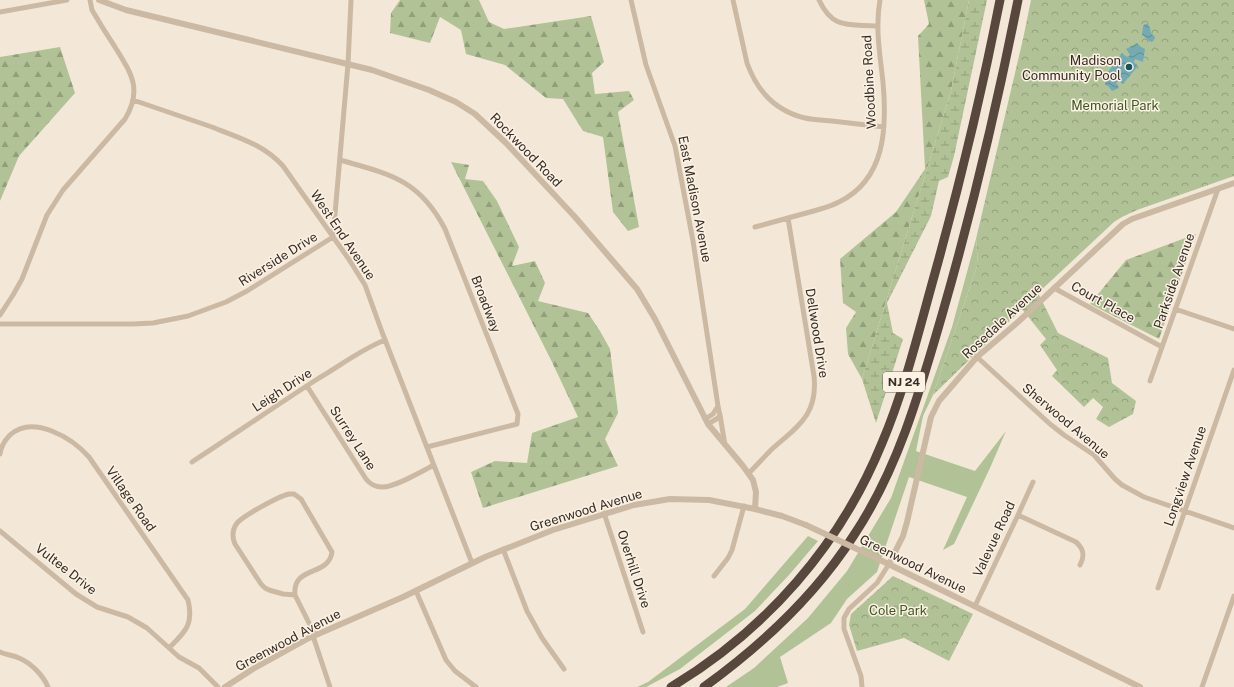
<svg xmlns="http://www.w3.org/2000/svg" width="1234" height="687" font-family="'Public Sans',sans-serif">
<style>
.grass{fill:#b1c396}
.forest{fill:url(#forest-firs)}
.wetland{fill:url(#wetland-marsh)}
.park{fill:url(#park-crowns)}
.water{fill:url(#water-waves)}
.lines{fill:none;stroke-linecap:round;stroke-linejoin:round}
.minor{stroke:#ccb9a3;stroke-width:5}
.tertiary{stroke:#ccb9a3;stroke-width:6}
.motorway{stroke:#58473c;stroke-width:9}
.tertiary-bridge{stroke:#ccb9a3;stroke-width:6}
.poi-dot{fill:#18525b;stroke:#fbf2e4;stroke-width:1.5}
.labels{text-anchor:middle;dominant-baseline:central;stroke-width:3;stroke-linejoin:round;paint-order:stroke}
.shield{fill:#fbf2e4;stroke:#71675e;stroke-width:1}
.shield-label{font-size:12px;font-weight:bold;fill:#362c25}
.poi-label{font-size:13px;fill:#362c25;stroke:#fbf2e4;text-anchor:end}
.street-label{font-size:13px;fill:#362c25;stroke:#fbf2e4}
.park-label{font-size:13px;fill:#425727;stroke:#fbf2e4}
</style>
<defs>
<pattern id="forest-firs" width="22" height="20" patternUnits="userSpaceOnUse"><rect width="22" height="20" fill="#b1c396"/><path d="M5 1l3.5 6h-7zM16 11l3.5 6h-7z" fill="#919f7a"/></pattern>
<pattern id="wetland-marsh" width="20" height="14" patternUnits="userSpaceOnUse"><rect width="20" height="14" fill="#b1c396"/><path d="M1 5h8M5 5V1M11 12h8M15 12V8" fill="none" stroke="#919f7a"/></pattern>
<pattern id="park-crowns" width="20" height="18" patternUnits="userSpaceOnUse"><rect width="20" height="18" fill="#b1c396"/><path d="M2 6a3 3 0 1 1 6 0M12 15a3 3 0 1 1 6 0" fill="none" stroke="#919f7a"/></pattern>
<pattern id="water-waves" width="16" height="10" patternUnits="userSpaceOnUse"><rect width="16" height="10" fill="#74abb3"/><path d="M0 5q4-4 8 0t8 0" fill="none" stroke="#608b91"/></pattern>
</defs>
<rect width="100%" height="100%" fill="#f3e8d8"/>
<path class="grass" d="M976,239L978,263L933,395L923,416L916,451L975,471L1006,431L990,468L954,544L943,550L967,497L909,477L877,572L847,599L831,623L780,657L788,683L777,687H726L754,668L808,618L847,571L891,498L952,327Z
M808,536L818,541L789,575L755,611L680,669L646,687H637L648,682L745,609Z"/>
<path class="forest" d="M400,0H479L489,22L504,29L591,16L604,62L592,73L595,94L629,91L634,100L618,112L639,227L628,231L613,212L603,137L583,131L563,99L546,98L505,65L466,54L461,30L440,17L430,43L390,33L391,13Z
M924,0H969L951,91L862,379L848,354L846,328L856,312L843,303L840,259L896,212L925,169L918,36L929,24Z
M60,47L75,93L19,156L0,201V57Z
M451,162L469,165L465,179L483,181L497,201L519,247L512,266L535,261L545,283L538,301L588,313L600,331L610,349L618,413L605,439L618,466L483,508L471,472L495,461L527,463L532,433L578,417L551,360Z
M1196,234L1159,339L1090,304L1126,260Z"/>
<path class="wetland" d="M969,0H987L954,156L948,177L939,181L931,216L887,303L893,333L903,339L876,423L862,379L951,91Z"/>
<path class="park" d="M1031,0H1234V176L1137,210L1122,217L1114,222L1038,293L1058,333L1108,358L1112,383L1136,401L1133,414L1109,427L1096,419L1103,407L1093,398L1084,407L1052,376L1057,370L1040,345L1046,339L1022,309L933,395L978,263L976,239L1023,39Z
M893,576L973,614L949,661L904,638L857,651L849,625L851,614Z"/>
<path class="water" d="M1145,24H1148L1150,28L1151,33L1155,37L1154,40L1152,42L1149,41L1146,38L1142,35L1143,26Z
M1137,43L1141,47L1145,49L1143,62L1135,59L1134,62L1138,66L1123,84L1119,81L1116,83L1119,88L1112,91L1108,86L1105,85L1106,78L1111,79L1112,76L1108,72L1122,53L1127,57L1130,55L1126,49Z"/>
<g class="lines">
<path class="minor" d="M631,0L646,65L675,146L693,241L718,406L720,415L718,418L708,424
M733,0L747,63C757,91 776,111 805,118C814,120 823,120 832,121C849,123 867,125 884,127
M819,0C833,30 849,24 877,26
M0,12L67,0
M133,100C160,109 186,118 212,127C239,138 263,144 283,166L348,258L365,285L382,332L472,563
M340,160C389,174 419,179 445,229L518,414L517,424L427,447
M755,227C773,222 792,217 810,212C820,209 830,207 839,202C886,179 887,127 883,82C880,55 875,27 880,0
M1054,288L1162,347
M1175,309L1234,329
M0,315L13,295L22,279L47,215L63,190L125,119C143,89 131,73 115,47C107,35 99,22 92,10L90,0
M0,324H133L153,323L188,316L226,302L247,291L333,237L348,64L351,0
M977,357L1050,424L1064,435L1094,455L1115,479L1122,485L1144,497L1234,528
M1150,381L1218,189
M307,386L366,479C370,484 375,487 382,487C394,488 422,471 434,465
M720,415L725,445
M705,419L713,414L718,406
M0,454C1,446 5,440 10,435C33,414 72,438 89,457L188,600C194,625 185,632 169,648
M192,462C235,434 277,405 319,378C341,365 362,349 385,340
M749,473C757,465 764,457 772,449C798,426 818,415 814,376L788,218
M289,494H294L301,499L332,552C329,577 292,565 295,595L283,594L269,590L265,588L261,584L235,544C232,537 232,530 237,523C243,516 279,496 289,494Z
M604,513L643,632
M1018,515L1076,542C1084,549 1085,556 1080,565
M0,531L76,594L97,607L128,617L147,628L179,657L199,668L218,687
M503,549L527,611L542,638L564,669
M714,576L728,558L732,550L744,506
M1158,588L1234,370
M416,591L446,660L455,671L476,687
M295,595L315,635
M975,606L1018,515L1033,482
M313,636L330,687
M0,652C6,655 13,655 19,658C31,663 43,675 48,687
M862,687L861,676L844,629V618L849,609L877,583L889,564
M1202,687L1234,596"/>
<path class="tertiary" d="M99,0L126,10L372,70L429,90L456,102L475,114L506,143L575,217L637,289L655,319L708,424L743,466L753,480L756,492L755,509
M876,558L1140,687
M889,564L903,536L907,522L931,417L939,401L977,357L1018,322L1123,224L1132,219L1234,183
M225,687L253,669L309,638L403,597L485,557L553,530L634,505L670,499L709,500L755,509L782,516L806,525"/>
<path class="motorway" d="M671,687C766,630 840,546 882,443C905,389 919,330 935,273C960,183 982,92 1000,0
M704,687C762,645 815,596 854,535C898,469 920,391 942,315C972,211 997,106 1018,0"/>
<path class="tertiary-bridge" d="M806,525L876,558"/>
</g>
<circle class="poi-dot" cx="1129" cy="67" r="4"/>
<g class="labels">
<rect class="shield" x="883" y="372" width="42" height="20" rx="3"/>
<g class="shield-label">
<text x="904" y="382">NJ 24</text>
</g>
<g class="poi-label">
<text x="1121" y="60">Madison<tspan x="1121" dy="15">Community Pool</tspan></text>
</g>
<g class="street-label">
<text transform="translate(869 82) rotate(-93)">Woodbine Road</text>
<text transform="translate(526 150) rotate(46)">Rockwood Road</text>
<text transform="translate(695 199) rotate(79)">East Madison Avenue</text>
<text transform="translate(343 235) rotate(56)">West End Avenue</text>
<text transform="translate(278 259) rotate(-32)">Riverside Drive</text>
<text transform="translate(1174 281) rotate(-71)">Parkside Avenue</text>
<text transform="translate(1103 302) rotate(29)">Court Place</text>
<text transform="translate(486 304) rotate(69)">Broadway</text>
<text transform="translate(1002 321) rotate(-43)">Rosedale Avenue</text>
<text transform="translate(817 333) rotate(81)">Dellwood Drive</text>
<text transform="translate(282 390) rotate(-33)">Leigh Drive</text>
<text transform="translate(1066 421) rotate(40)">Sherwood Avenue</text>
<text transform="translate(353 438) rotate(57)">Surrey Lane</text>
<text transform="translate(1185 476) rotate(-71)">Longview Avenue</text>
<text transform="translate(131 499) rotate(55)">Village Road</text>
<text transform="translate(586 510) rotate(-17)">Greenwood Avenue</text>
<text transform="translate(994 539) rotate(-65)">Valevue Road</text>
<text transform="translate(913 564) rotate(26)">Greenwood Avenue</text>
<text transform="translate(66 569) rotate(38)">Vultee Drive</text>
<text transform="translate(634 569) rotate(72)">Overhill Drive</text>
<text transform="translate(288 640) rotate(-28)">Greenwood Avenue</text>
</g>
<g class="park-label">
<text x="1115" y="105">Memorial Park</text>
<text x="898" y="610">Cole Park</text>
</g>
</g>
</svg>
